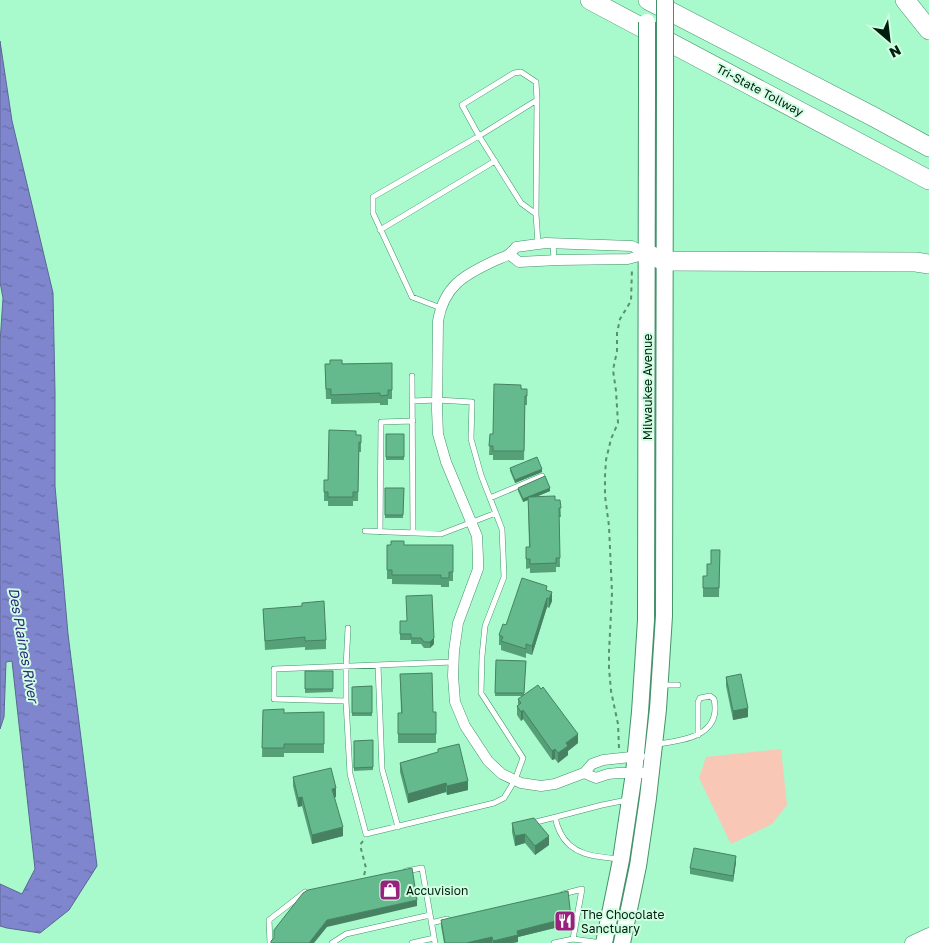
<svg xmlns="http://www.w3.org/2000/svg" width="929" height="943" font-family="'Golos Text',sans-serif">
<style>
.grass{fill:url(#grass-dots)}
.park{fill:#f9c7b6}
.water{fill:url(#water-ripples);stroke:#5a6794}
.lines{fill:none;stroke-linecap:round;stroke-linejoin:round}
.lane-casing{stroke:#43936a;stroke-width:6}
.street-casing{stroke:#43936a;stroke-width:11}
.secondary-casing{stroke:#43936a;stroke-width:15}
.primary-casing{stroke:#43936a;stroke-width:18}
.highway-casing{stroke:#43936a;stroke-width:20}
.path{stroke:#589171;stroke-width:2;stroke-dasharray:4 4;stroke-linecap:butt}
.lane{stroke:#fff;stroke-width:5}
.street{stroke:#fff;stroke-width:10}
.secondary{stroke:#fff;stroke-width:14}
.primary{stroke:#fff;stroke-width:16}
.highway{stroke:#fff;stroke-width:19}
.primary-bridge-casing{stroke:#43936a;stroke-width:18;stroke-linecap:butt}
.primary-bridge{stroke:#fff;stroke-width:16}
.wall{fill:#56a078}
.shaded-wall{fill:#468262}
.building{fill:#64ba8c;stroke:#468262}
.labels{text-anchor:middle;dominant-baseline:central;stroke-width:4;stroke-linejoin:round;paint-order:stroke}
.street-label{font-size:12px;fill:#001e0e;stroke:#d0fee2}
.poi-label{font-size:12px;fill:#001e0e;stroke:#d0fee2;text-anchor:start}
.water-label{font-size:14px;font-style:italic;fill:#2d287c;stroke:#d0fee2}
</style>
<defs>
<pattern id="grass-dots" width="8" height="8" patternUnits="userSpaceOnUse" patternTransform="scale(1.25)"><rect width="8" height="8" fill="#f9c7b6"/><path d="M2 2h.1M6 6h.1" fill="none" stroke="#d4aa9b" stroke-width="1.8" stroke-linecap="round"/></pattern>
<pattern id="water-ripples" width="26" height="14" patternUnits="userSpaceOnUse" patternTransform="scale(1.25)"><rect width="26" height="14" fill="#8086ce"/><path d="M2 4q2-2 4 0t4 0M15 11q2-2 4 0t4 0" fill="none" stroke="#666da6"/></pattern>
</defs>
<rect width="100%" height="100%" fill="#a8f9cb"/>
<path class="grass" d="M653,391H656L658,436L657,620L647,744H645Z"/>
<path class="park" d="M781,749L787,805L772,824L731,844L699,778L706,757Z"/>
<path class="water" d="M0,41L12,121L53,293L55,392V486L68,634L97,866L69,910L40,933L7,928L0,926V884L22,894L35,869L12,661L6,662L4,717L0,729V343L3,298L0,282Z"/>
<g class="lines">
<g class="lane-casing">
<path id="lane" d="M536,214L521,203L479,136L537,100
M380,230L495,161
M553,243L554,260
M441,308L412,297L373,213V197L479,136L462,105L514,73L521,72L536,82L537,100L536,214L538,244
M412,376L413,533
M412,401L437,400L472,402L471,439L481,475L502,529L504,577L485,626L482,656L481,693L523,758L515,780L504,798L494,803L366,834L350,774L346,701L274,699V669L453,662
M490,498L542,476
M365,531L441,534L496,513
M380,532L381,422L413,421
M378,665L382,769L398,827
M663,685H678
M346,701V667L348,628
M658,744C684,740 722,736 714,699L710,696L700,698L698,702V735
M532,823L556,817
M620,859C597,857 571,856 560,832C558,827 555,822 556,817L602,805L627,800
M406,871L422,868L435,943
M563,894L582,889L573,939
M431,923L447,919
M270,943L269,920L305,892
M332,943L346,934L430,915
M412,943L434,938
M554,943L573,939L602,943"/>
</g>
<g class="street-casing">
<path id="street" d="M510,255L519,262L558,260L628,259L647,254
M640,756L603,760L592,764L584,773L555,784L541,786L521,783L502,774L488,761L465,726L455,702L453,676L454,651L458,623L478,569V558L477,536L446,462L438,434L437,410L438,321C444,286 464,275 494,261C505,256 508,257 516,247L546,243L632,246L647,254
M584,773L596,778L608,774L618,773H651"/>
</g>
<g class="secondary-casing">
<path id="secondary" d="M912,943L929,935"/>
</g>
<g class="primary-casing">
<path id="primary" d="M604,943L621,860L634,773L640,712L646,620L647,84
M622,943L638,866L648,798L658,709L664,616L665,92"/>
</g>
<g class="highway-casing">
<path id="highway" d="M590,0L929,180
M648,0L874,117L929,147
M905,0L929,30
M647,254L665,261L916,262L929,264"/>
</g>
<path class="path" d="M619,748L618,724L611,691L609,668V652L612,593L609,526L605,496V476L606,460L611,439L618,423L616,391L613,370L617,351V333L620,319L631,301L632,268
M363,841L360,845L366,868L363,879"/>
<use href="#lane" class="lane"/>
<use href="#street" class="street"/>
<use href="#secondary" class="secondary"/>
<use href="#primary" class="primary"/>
<use href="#highway" class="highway"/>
<g class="primary-bridge-casing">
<path id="primary-bridge" d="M647,84V22
M665,92V0"/>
</g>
<use href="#primary-bridge" class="primary-bridge"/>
</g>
<path class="wall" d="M392,363V399H388V405H380V403L331,404V399H326L325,364Z
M521,389H527V405H525L524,460H493V455H489L490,434H493Z
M386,434H404V460H386Z
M356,435H361V452H359L358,501H353V506H328V501H324V480H328Z
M510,468L542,472L515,483L510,471Z
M385,488H404L403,518H385Z
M518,488L550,491L536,497L555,500H560L561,517H559L560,567H556V572L530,573V568L526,569V547H529L528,500L523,502L518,491Z
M387,545H453V581H449V587H441V585L392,584V579H387Z
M720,550L719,597H703V576H707L711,564Z
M547,590L552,601L549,608L547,607L532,655L526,653V658L501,650V645H499V635L506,625Z
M263,609L326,640V649L305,650V647L265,650Z
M400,621L434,644L430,648H424L421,644H411V640H400Z
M496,660L526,661L524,695L578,743L568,751V755L558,763L555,759L552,760L523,719L521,721L517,715V706L518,705V699L522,696H495Z
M305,671H333V692L305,693Z
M400,674L433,712H436V743H398V713H401Z
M726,677L748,717L733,720L726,686Z
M372,686V716H352V687Z
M263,710L284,713L324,712V753H284V757H262Z
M373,740V770L354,771V741Z
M438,749L468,790L447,795L446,792L408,803L400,772V763L438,753Z
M293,777L336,797L334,798L343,836L312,844L302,806L298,807L293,786Z
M512,823L549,845L535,855L525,843L515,846L512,832Z
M736,862L733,882L690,874V868Z
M441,920L571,924L518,937V942L512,943H444L441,926Z"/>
<path class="shaded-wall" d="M542,469V472L515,483V480Z
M550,488V491L523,502V499Z
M552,592V601L549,608V599Z
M547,598V607L532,655V646Z
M434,638V644L430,648V642Z
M748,708V717L733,720V711Z
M523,710V719L521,721V712Z
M578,734V743L568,751V755L558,763V753L566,743Z
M555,749V759L552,760V751Z
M468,781V790L447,795V786Z
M446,783V792L408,803V794Z
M336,788V797L332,798V789Z
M302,797V806L298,807V798Z
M343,827V836L312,844V835Z
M525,834V843L515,846V836Z
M549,836V845L535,855V846Z
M736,856V862L733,882V876Z
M417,900V906L327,927L314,943H309L327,920Z
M571,917V924L518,937V942L512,943H493V941L517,931Z
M492,937V943H466Z"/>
<path class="building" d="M330,360H342V364L392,363V390H388V395L380,396V393L331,395V389H326L325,364H330Z
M494,384L521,385V389H527V396H525L524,451H493V446H489L490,434H493Z
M329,430L356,431V435H361V443L359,442L358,492H353V497H328V492H324V480H328Z
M386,434H404V457H386Z
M537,457L542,469L515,480L510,468Z
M545,476L550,488L523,499L518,488Z
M385,488H404L403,515H385Z
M555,496V500H560L561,508H559L560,558H556V563L530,564V559H526V547H530L528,497Z
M391,541H404V545H453V572H449V578H441V575H392V570H387V545H391Z
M711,550H720L719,588H703V576H707V564H711Z
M522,578L547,586L546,590L552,592L549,599L547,598L532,646L526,644V649L501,641L503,637L499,635L503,624L506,625Z
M432,595L434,638L430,642H424L421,638H411V634H400V621H407L406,596Z
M324,601L326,640L305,641V637L265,641L263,609L302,606V603Z
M496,660L526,661L524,693H495Z
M305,671H333V689H305Z
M432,673L433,712H436V734H398V713H402L400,674Z
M741,674L748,708L733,711L726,677Z
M538,685L541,689L543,687L578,734L566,743L568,746L558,753L555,749L552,751L523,710L521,712L517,706L521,703L518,699Z
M372,686V713H352V687Z
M284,709V713L324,712V744H284V748H262L263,710Z
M373,740V767L354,768V741Z
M459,744L468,781L447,786L446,783L408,794L400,763L438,752V749Z
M331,768L336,788L332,789L343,827L312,835L302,797L298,798L293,777Z
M534,818L549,836L535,846L525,834L515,836L512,823Z
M694,848L736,856L733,876L690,868Z
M412,868L417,900L327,920L309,943H271V941L274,938V930L303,893L308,890Z
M568,891L571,917L517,931L518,935L493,941L492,937L466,943H445L441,920Z"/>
<defs>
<g id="shop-square" transform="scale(1.125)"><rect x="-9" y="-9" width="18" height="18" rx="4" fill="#97217d" stroke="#d0fee2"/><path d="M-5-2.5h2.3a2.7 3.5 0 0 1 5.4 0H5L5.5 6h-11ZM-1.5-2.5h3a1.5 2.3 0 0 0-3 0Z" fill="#fff"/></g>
<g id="restaurant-square" transform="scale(1.125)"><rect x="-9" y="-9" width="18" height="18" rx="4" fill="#97217d" stroke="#d0fee2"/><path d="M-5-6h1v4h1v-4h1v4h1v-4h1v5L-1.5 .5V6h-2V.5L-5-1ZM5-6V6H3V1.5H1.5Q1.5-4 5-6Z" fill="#fff"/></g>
</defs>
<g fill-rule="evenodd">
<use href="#shop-square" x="390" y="890"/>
<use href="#restaurant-square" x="565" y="921"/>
</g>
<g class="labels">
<g class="street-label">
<text transform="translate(760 90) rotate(28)">Tri-State Tollway</text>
<text transform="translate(647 387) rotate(-90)">Milwaukee Avenue</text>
</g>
<g class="poi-label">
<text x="406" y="890">Accuvision</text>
<text x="581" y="914">The Chocolate<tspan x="581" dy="14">Sanctuary</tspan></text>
</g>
<g class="water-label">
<text transform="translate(24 645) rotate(80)">Des Plaines River</text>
</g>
</g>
<g transform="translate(889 40) rotate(152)" stroke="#d0fee2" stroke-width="4" paint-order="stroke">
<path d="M0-4L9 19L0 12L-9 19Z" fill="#001e0e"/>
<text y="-8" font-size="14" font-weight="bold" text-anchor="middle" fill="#001e0e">N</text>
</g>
</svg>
